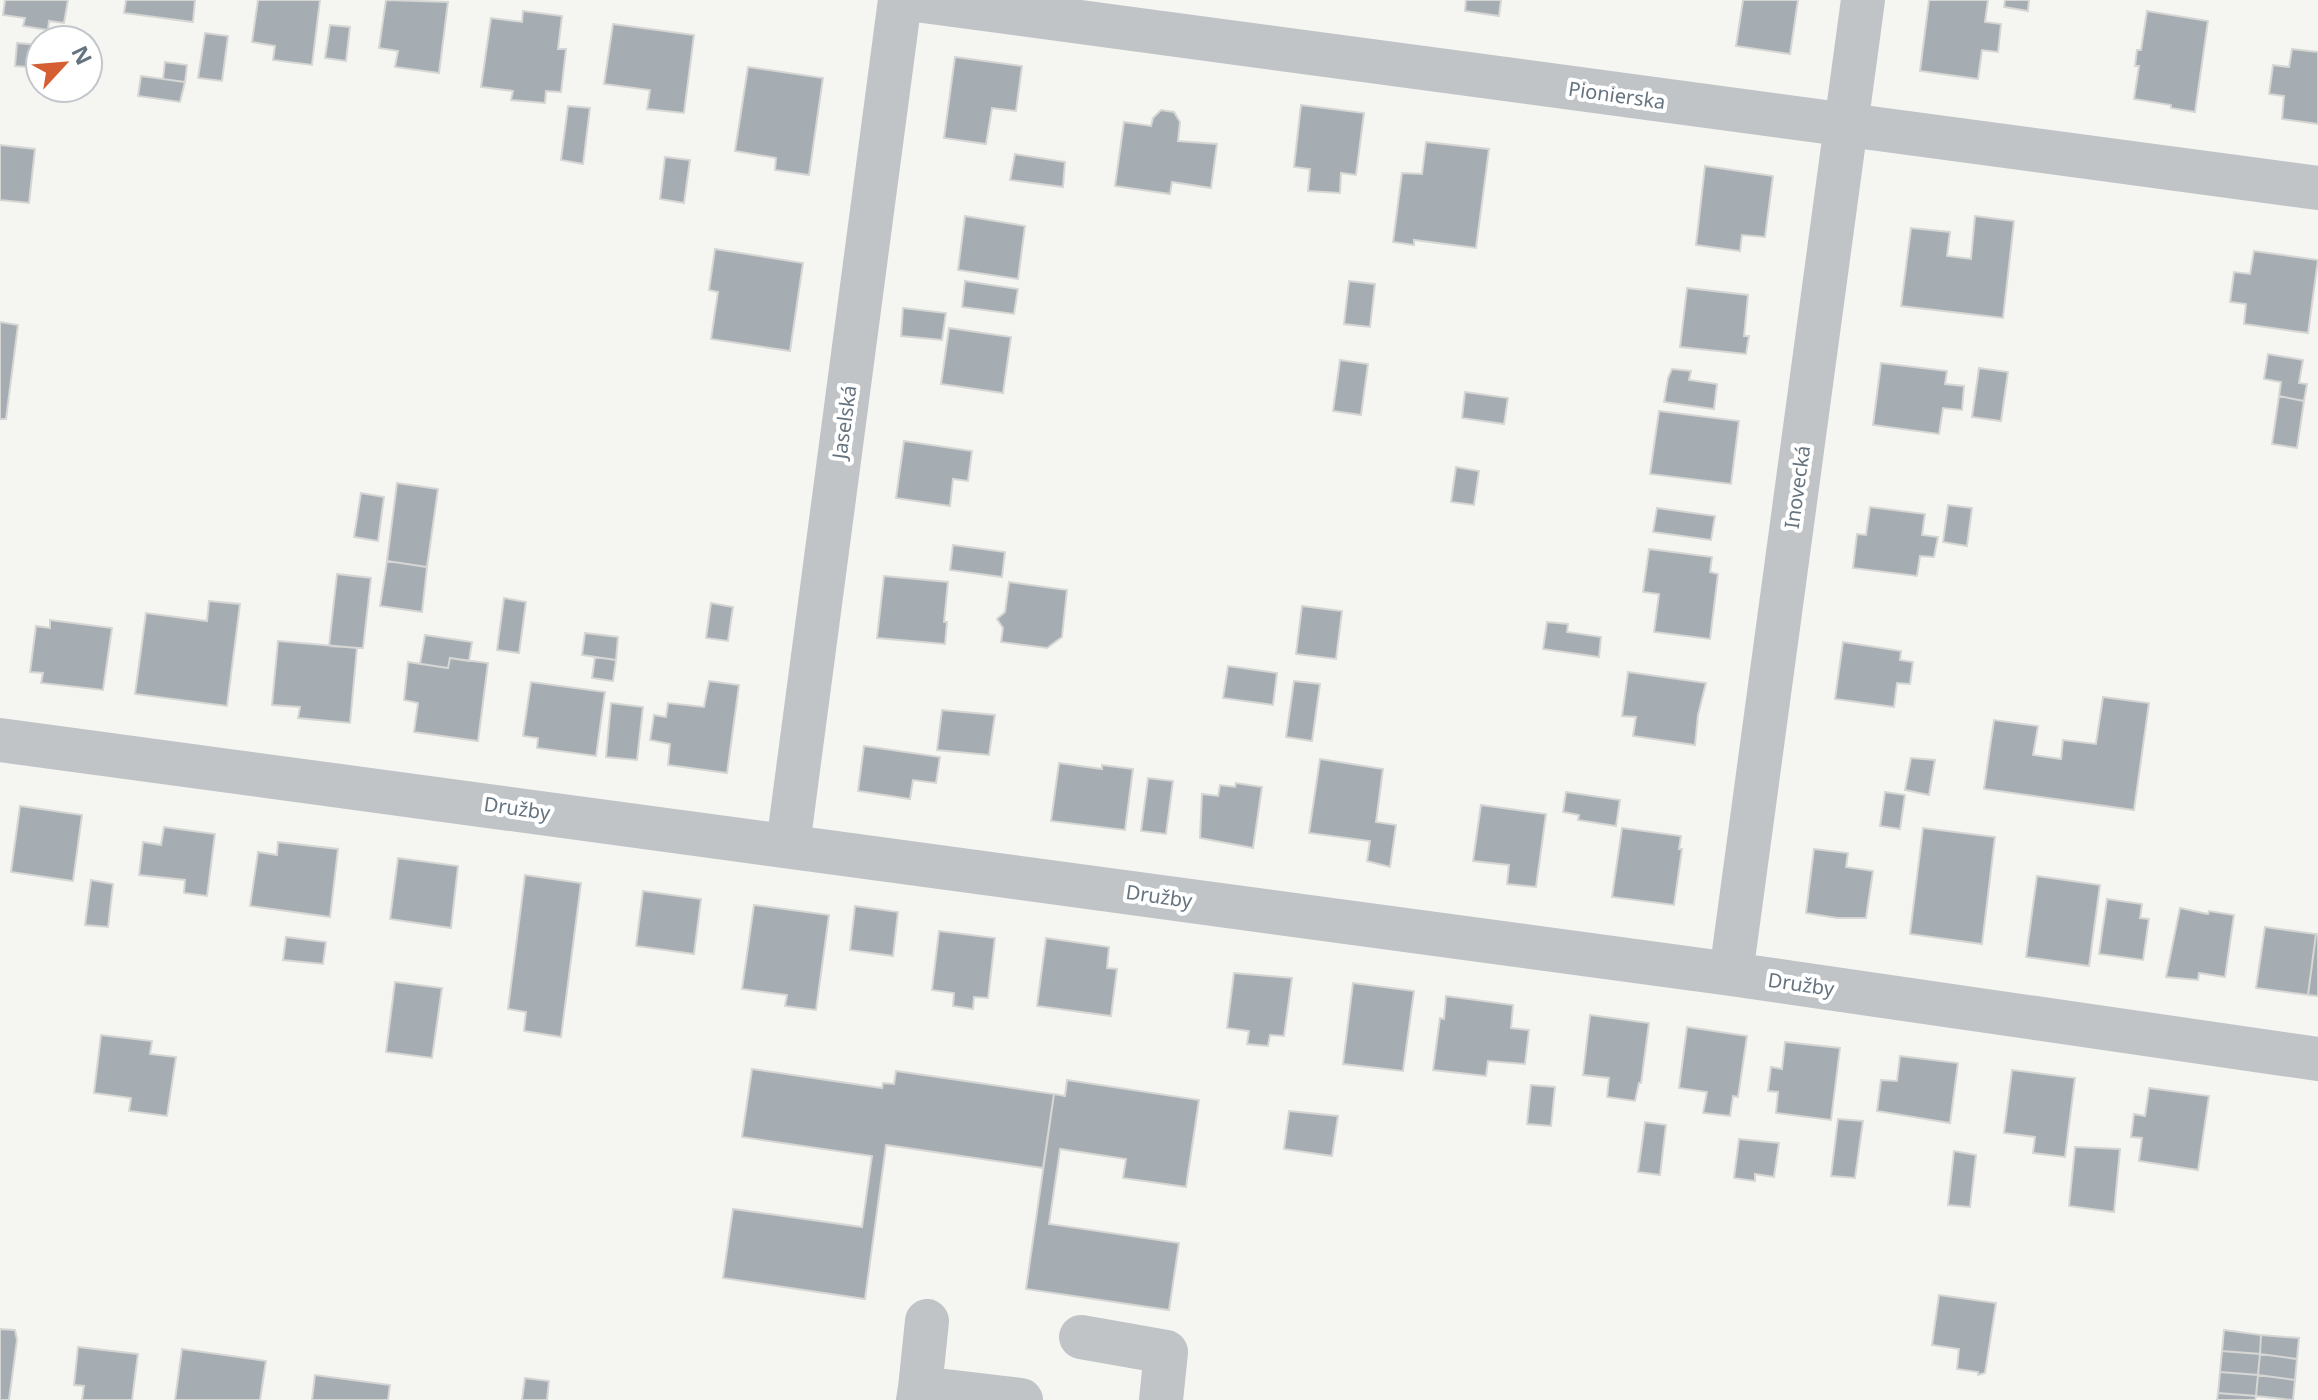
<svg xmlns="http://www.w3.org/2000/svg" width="2318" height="1400" font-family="'Noto Sans',sans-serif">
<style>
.building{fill:#a6adb2;stroke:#d6d6d4;stroke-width:2}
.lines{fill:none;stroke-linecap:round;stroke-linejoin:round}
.minor{stroke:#c0c4c7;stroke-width:44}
.labels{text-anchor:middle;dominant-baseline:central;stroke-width:8;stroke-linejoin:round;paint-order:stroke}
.street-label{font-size:20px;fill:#667480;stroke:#fff}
</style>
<rect width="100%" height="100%" fill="#f5f5f2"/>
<path class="building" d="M5,0H68L64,23L49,21L48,30L23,26L25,18L3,15Z
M126,0H195L193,22L124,13Z
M258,0H320L312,65L273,60L275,46L252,42Z
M386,0L448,2L439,73L395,67L398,51L379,48Z
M1466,0H1501L1499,16L1465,11Z
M1743,0H1798L1790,54L1736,46Z
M1929,0H1988L1985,22L2001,24L1998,52L1982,50L1978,79L1920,71Z
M2005,0H2029L2028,11L2004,7Z
M523,11L562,16L558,49H566L561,92L546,91L545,103L511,100L513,91L481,87L491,18L522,22Z
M2147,11L2208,21L2195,112L2171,108V105L2134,99L2139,66H2135L2137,50H2141Z
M613,24L694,35L684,113L647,109L650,90L604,84Z
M330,25L350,27L346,61L325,58Z
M205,33L228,36L222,81L198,78Z
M17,43L40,45V68L15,66Z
M2292,49L2318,52V124L2282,119L2284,96L2269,94L2273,65L2289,67Z
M955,57L1022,66L1016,111L992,108L986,144L944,138Z
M165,62L187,65L185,82L163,79Z
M748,67L823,78L809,175L775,170L776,158L735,151Z
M141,76L185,82L180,102L138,96Z
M1301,105L1364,113L1356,175L1341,173L1340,193L1308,191L1310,169L1294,167Z
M568,106L590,108L583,164L561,160Z
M1161,110L1174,112L1180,122L1178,141L1217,144L1211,188L1172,182L1170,194L1115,186L1124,122L1151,126L1153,118Z
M1426,142L1489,149L1476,248L1414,240V245L1393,242L1402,173L1422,174Z
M0,145L35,149L29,203L0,200Z
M1015,154L1065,162L1063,187L1010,180Z
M665,157L690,160L684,203L660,199Z
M1705,166L1773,176L1765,237L1742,235L1740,251L1696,245Z
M965,216L1025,226L1018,279L958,270Z
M1975,216L2014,221L2003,318L1901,306L1911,228L1950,232L1947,256L1971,259Z
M715,249L803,263L790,351L711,339L718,292L709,290Z
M2254,251L2318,260L2308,333L2244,324L2246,304L2230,302L2234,272L2250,274Z
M965,281L1018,289L1014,314L962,307Z
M1349,281L1375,284L1370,327L1344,324Z
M1687,288L1748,295L1744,336H1749L1746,354L1680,347Z
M903,308L946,313L942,340L901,336Z
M0,322L18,325L6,419H0Z
M949,328L1011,337L1003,393L941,384Z
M2268,354L2303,360L2299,383L2307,384L2304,401L2279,396L2281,382L2264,379Z
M1340,360L1368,364L1361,415L1333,411Z
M1881,363L1947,371L1945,384L1964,386L1962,410L1943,408L1939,434L1873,425Z
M1979,368L2008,372L2001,421L1972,417Z
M1672,369L1691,371L1689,380L1717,384L1714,409L1664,402L1668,378Z
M1465,392L1508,398L1504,424L1462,418Z
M2279,396L2304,401L2297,448L2272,444Z
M1659,411L1739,421L1731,484L1650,474Z
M904,441L972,451L968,481L953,479L950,506L896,498Z
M1456,467L1479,471L1474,505L1451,502Z
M397,483L438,489L427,567L387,561Z
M361,493L384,497L378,541L354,537Z
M1948,505L1972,508L1967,546L1943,542Z
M1870,507L1925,514L1922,535L1938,537L1934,557L1920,556L1917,576L1853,568L1857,534L1866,535Z
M1657,508L1715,516L1711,540L1653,532Z
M953,545L1005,552L1002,577L950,570Z
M1649,549L1712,557L1710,572L1718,574L1710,639L1654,632L1659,594L1643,592Z
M387,561L427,567L422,612L380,606Z
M337,574L371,578L363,648L329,646Z
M884,576L948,582L944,622H947L945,644L877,638Z
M1009,582L1067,590L1062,637L1047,648L1001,642L1003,628L997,619L1005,612Z
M504,598L526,602L519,653L497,650Z
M209,601L240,604L227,706L135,694L146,613L207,621Z
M711,603L733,607L728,641L706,638Z
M1302,606L1342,611L1336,659L1296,654Z
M50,620L112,628L103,690L41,683L43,673L30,672L36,626L50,628Z
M1547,622L1568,624L1567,632L1601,637L1599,657L1543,649Z
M585,633L618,637L616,660L582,655Z
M425,635L472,642L469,661L450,658L448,668L420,664Z
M278,641L357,648L350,723L298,718L300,707L272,705Z
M1843,642L1901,651L1900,660L1913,662L1910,684L1897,683L1894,707L1835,699Z
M595,657L616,660L613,681L592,678Z
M450,658L488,663L478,741L414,732L418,703L404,700L408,662L448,668Z
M1228,666L1277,673L1273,705L1223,698Z
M1628,672L1706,683L1698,715L1695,745L1633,736L1636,717L1622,716Z
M709,681L739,685L727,773L668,765L670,744L650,740L654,715L666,717L668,703L704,707Z
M1294,681L1320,684L1312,741L1286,737Z
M531,682L605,692L596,756L537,748L538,738L523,736Z
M2103,697L2149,703L2134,810L1984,789L1994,720L2038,726L2033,755L2061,759L2063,740L2096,744Z
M611,703L643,707L637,760L606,757Z
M942,710L995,715L989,755L937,750Z
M864,746L940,757L936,783L913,780L910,799L858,791Z
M1911,758L1935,760L1929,795L1905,790Z
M1320,759L1383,769L1376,822L1396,825L1390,867L1367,861L1370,841L1309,833Z
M1059,763L1102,769V765L1133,769L1125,830L1051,821Z
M1148,778L1173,781L1166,834L1141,831Z
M1236,783L1262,787L1253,848L1200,838L1202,794L1218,796L1220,785L1235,787Z
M1566,792L1620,800L1616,826L1578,820L1579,815L1563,812Z
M1885,792L1905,795L1900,829L1880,826Z
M1481,805L1546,814L1536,887L1507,884L1509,865L1473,861Z
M20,806L82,815L73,881L11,872Z
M164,827L215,834L207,896L184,893L185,880L139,875L143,842L161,845Z
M1622,828L1681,836L1679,849H1682L1674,905L1612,897Z
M1923,828L1995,837L1982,944L1910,934Z
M278,842L338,849L330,917L250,906L258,852L277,855Z
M1814,849L1848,853L1846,867L1873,871L1866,918H1837L1806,913Z
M398,858L458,866L451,928L390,919Z
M525,875L581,883L561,1037L524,1031L526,1012L508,1009Z
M2037,876L2100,885L2089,966L2026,957Z
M91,880L113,884L108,927L85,925Z
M643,891L701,899L694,954L636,946Z
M2107,899L2142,904L2140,918L2149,919L2143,960L2099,954Z
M754,905L829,915L816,1010L785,1006L787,995L742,989Z
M855,906L898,912L893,956L850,950Z
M2180,908L2208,914L2209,911L2234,915L2225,977L2199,973L2198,980L2166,977Z
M2265,927L2316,934L2308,995L2256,988Z
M939,931L995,938L988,998L974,997L973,1009L953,1006L954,993L932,990Z
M2316,934H2318V996L2308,995Z
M286,937L326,942L323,964L283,960Z
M1046,938L1109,947L1107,968L1117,969L1111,1016L1037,1006Z
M1234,973L1292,978L1284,1036L1270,1035L1268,1046L1247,1044L1249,1031L1227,1028Z
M395,982L442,988L432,1058L386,1052Z
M1353,983L1414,991L1403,1071L1343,1064Z
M1446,996L1513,1005L1511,1028L1529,1030L1525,1064L1488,1061L1486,1076L1433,1070L1440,1018L1444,1019Z
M1590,1015L1649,1023L1641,1083H1639L1635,1101L1607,1097L1609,1078L1583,1075Z
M1687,1027L1747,1036L1738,1097L1733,1096L1730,1116L1703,1113L1707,1092L1679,1088Z
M101,1035L152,1041L150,1054L176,1057L167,1116L129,1111L131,1098L94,1093Z
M1785,1042L1840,1048L1831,1120L1776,1113L1778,1092L1768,1091L1771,1067L1782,1069Z
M1900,1056L1958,1063L1950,1123L1877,1111L1881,1080L1897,1081Z
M752,1069L882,1088L883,1083L894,1084L896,1071L1054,1094L1043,1168L886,1145L865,1299L723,1278L733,1209L862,1227L872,1156L742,1137Z
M2012,1070L2075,1078L2065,1157L2033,1153L2035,1137L2004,1133Z
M1067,1080L1199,1100L1186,1187L1123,1178L1126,1159L1060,1149L1049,1224L1179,1243L1169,1310L1026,1289L1054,1094L1065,1096Z
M1531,1085L1555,1087L1551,1126L1527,1124Z
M2149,1088L2209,1096L2198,1170L2139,1161L2142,1138L2131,1137L2134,1114L2145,1116Z
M1289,1111L1338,1116L1332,1156L1284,1149Z
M1838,1119L1863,1121L1855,1178L1831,1176Z
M1645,1122L1666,1125L1660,1175L1638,1172Z
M1739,1139L1779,1143L1774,1177L1755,1174V1181L1734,1178Z
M2075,1147L2120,1149L2114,1212L2069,1206Z
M1954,1151L1976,1155L1970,1207L1948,1205Z
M1939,1295L1996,1303L1985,1373L1978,1375V1372L1957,1369L1959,1349L1932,1345Z
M0,1329L15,1330L17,1340L9,1400H0Z
M2224,1330L2261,1335L2260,1354L2222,1351Z
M2261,1335L2299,1338L2297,1359L2260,1354Z
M78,1347L138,1354L132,1400H82L84,1386L74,1385Z
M182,1349L266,1361L260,1400H175Z
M2222,1351L2260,1354L2258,1375L2220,1372Z
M2260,1354L2297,1359L2295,1380L2258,1375Z
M2220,1372L2258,1375L2256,1396L2218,1393Z
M315,1375L390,1385L388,1400H312Z
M2258,1375L2295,1380L2293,1400L2256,1396Z
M525,1378L549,1381L547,1400H522Z
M2218,1393L2256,1396L2255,1400H2217Z"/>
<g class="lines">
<path class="minor" d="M916,0L2318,188
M0,740L1731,974L2318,1059
M788,845L900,0
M1731,974L1863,0
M1081,1337L1166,1352L1161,1400
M920,1388L927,1321
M918,1400L920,1388L1021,1400"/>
</g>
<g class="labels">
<g class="street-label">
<text transform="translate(1617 95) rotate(8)">Pionierska</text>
<text transform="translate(844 422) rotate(-82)">Jaselská</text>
<text transform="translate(1797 487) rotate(-82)">Inovecká</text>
<text transform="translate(517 808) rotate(8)">Družby</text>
<text transform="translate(1159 896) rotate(8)">Družby</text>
<text transform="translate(1801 984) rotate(8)">Družby</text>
</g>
</g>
<g transform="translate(64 64) rotate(64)"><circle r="38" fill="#ffffff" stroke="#c2c7cc" stroke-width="2"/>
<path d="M0-6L14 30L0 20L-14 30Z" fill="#d55f32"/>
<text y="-12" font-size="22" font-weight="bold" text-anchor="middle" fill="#667480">N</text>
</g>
</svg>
